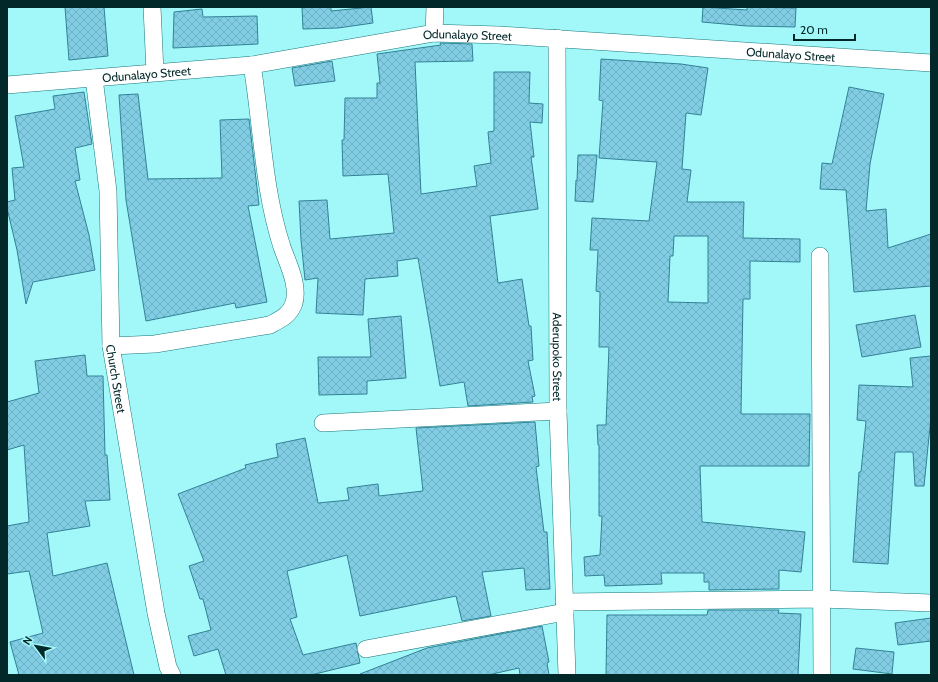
<svg xmlns="http://www.w3.org/2000/svg" width="938" height="682" font-family="Cabin,sans-serif">
<style>
.building{fill:url(#building-cross-hatch);stroke:#328297;fill-rule:evenodd}
.lines{fill:none;stroke-linecap:round;stroke-linejoin:round}
.minor-casing{stroke:#18777a;stroke-width:18}
.minor{stroke:#fff;stroke-width:17}
.labels{text-anchor:middle;dominant-baseline:central;stroke-width:3;stroke-linejoin:round;paint-order:stroke}
.street-label{font-size:12px;fill:#022829;stroke:#a2f7f9}
</style>
<defs>
<pattern id="building-cross-hatch" width="8" height="8" patternUnits="userSpaceOnUse"><rect width="8" height="8" fill="#81cee4"/><path d="M0 0l8 8M0 8l8-8" fill="none" stroke="#6eb1c4"/></pattern>
</defs>
<rect width="100%" height="100%" fill="#a2f7f9"/>
<path class="building" d="M65,7H104L108,56L69,60Z
M302,7H331V11L371,7L373,23L338,28L303,29Z
M703,7L747,10V7L796,8L795,27L747,26L702,22Z
M202,9L203,17L257,16L258,44L173,48L174,12Z
M440,43L472,44L473,61L415,62L421,194L477,186L474,166L491,163L488,132L494,131V72H530L529,103L543,104L542,123L530,122L534,157H531L538,209L490,216L498,283L522,279L529,326H531L533,360L528,361L535,396L532,397L533,402L468,406L464,382L440,386L418,258L397,261L398,276L365,279L363,315L316,313L318,278L305,280L301,240L299,201L327,200L330,239L394,233L388,174L343,176L342,140H344L345,98H377V83H380L377,54L441,45Z
M601,59L681,64L708,68L701,115L686,113L682,169L691,170L687,202H744L743,238L800,239V262L750,261V299H743L741,414H810L809,466H700L702,522L805,532L801,572L779,570V589L709,590V582H704V573H661L662,584L605,586L604,575L585,576L584,557L600,555L602,516H599V445H598L597,425H606L609,347H599L600,292L596,291L598,250H590L592,218L649,221L657,162L599,158L603,101L599,100ZM674,236H708V303L668,302L670,256H673Z
M332,61L335,81L295,86L292,68Z
M849,87L884,94L870,164L866,211L886,209L888,248L931,234V286L854,292L846,190L820,189L822,163L832,164Z
M84,92L92,144L75,148L80,180L75,181L89,235L95,270L33,282L26,304L17,250L7,208V202L15,200L12,168L24,167L15,116L55,109L53,96Z
M138,94L148,179L222,178L220,120L249,119L259,205L248,206L267,302L236,308L235,303L146,321L126,200L119,95Z
M578,155H597L593,202L575,201L576,180L577,181Z
M915,315L921,347L862,357L856,325Z
M401,316L406,378L367,381V394L319,395L318,357H371L368,319Z
M85,355L87,376H103L105,455H107L110,500L85,501L90,526L47,533L53,576L107,563L134,675H19L10,642L43,633L29,571L7,574V526L29,522L24,445L7,450V402L39,393L35,361Z
M931,356V417L924,486H915L913,452H895L888,564L853,562L859,472H861L866,421L857,420L859,385L913,387L910,358Z
M535,422L539,466L536,467L544,532H547L550,589L526,590L524,568L482,572L491,616L462,621L456,596L360,616L347,555L287,571L297,617L290,619L303,655L356,643L360,663L311,675H226L218,649L194,656L188,636L211,630L203,599H200L189,566L204,561L178,494L246,468L245,465L278,457L276,444L305,438L318,503L349,500L347,488L378,484L379,496L423,491L416,428Z
M708,610H779L778,613L801,614L798,675H606L607,615H707Z
M931,618V641L898,645L895,623Z
M542,626L549,662L547,663L549,675H520L519,668L488,675H360V674L427,648Z
M856,648L894,652L892,674L853,669Z"/>
<g class="lines">
<g class="minor-casing">
<g id="minor">
<path d="M152,7L155,72"/>
<path d="M434,33L435,7"/>
<path id="s1" d="M557,38L558,411L567,675"/>
<path id="s2" d="M94,78L108,191L111,346L156,613L168,667L172,675"/>
<path id="s3" d="M7,85L252,65L434,33L499,35L931,63"/>
<path d="M820,256L822,675"/>
<path d="M111,346L155,344L270,325C281,319 290,315 294,303C299,285 288,264 282,247C263,189 262,125 252,65"/>
<path d="M323,423L558,411"/>
<path d="M564,602L821,599L931,603"/>
<path d="M366,649L565,612"/>
</g>
</g>
<use href="#minor" class="minor"/>
</g>
<g class="labels">
<g class="street-label">
<text stroke="none"><textPath href="#s3" startOffset="464">Odunalayo Street</textPath></text>
<text stroke="none"><textPath href="#s3" startOffset="788">Odunalayo Street</textPath></text>
<text stroke="none"><textPath href="#s3" startOffset="140">Odunalayo Street</textPath></text>
<text stroke="none"><textPath href="#s1" startOffset="319">Aderupoko Street</textPath></text>
<text stroke="none"><textPath href="#s2" startOffset="302">Church Street</textPath></text>
</g>
</g>
<rect width="938" height="682" fill="none" stroke="#022829" stroke-width="16"/>
<g transform="translate(36 646) rotate(302)" stroke="#a2f7f9" stroke-width="3" paint-order="stroke">
<path d="M0-3L7 15L0 10L-7 15Z" fill="#022829"/>
<text y="-6" font-size="11" font-weight="bold" text-anchor="middle" fill="#022829">N</text>
</g>
<path d="M794 34v6h61v-6" fill="none" stroke="#022829" stroke-width="2"/>
<text x="800" y="34" font-size="12" fill="#022829" stroke="#a2f7f9" stroke-width="3" paint-order="stroke">20 m</text>
</svg>
